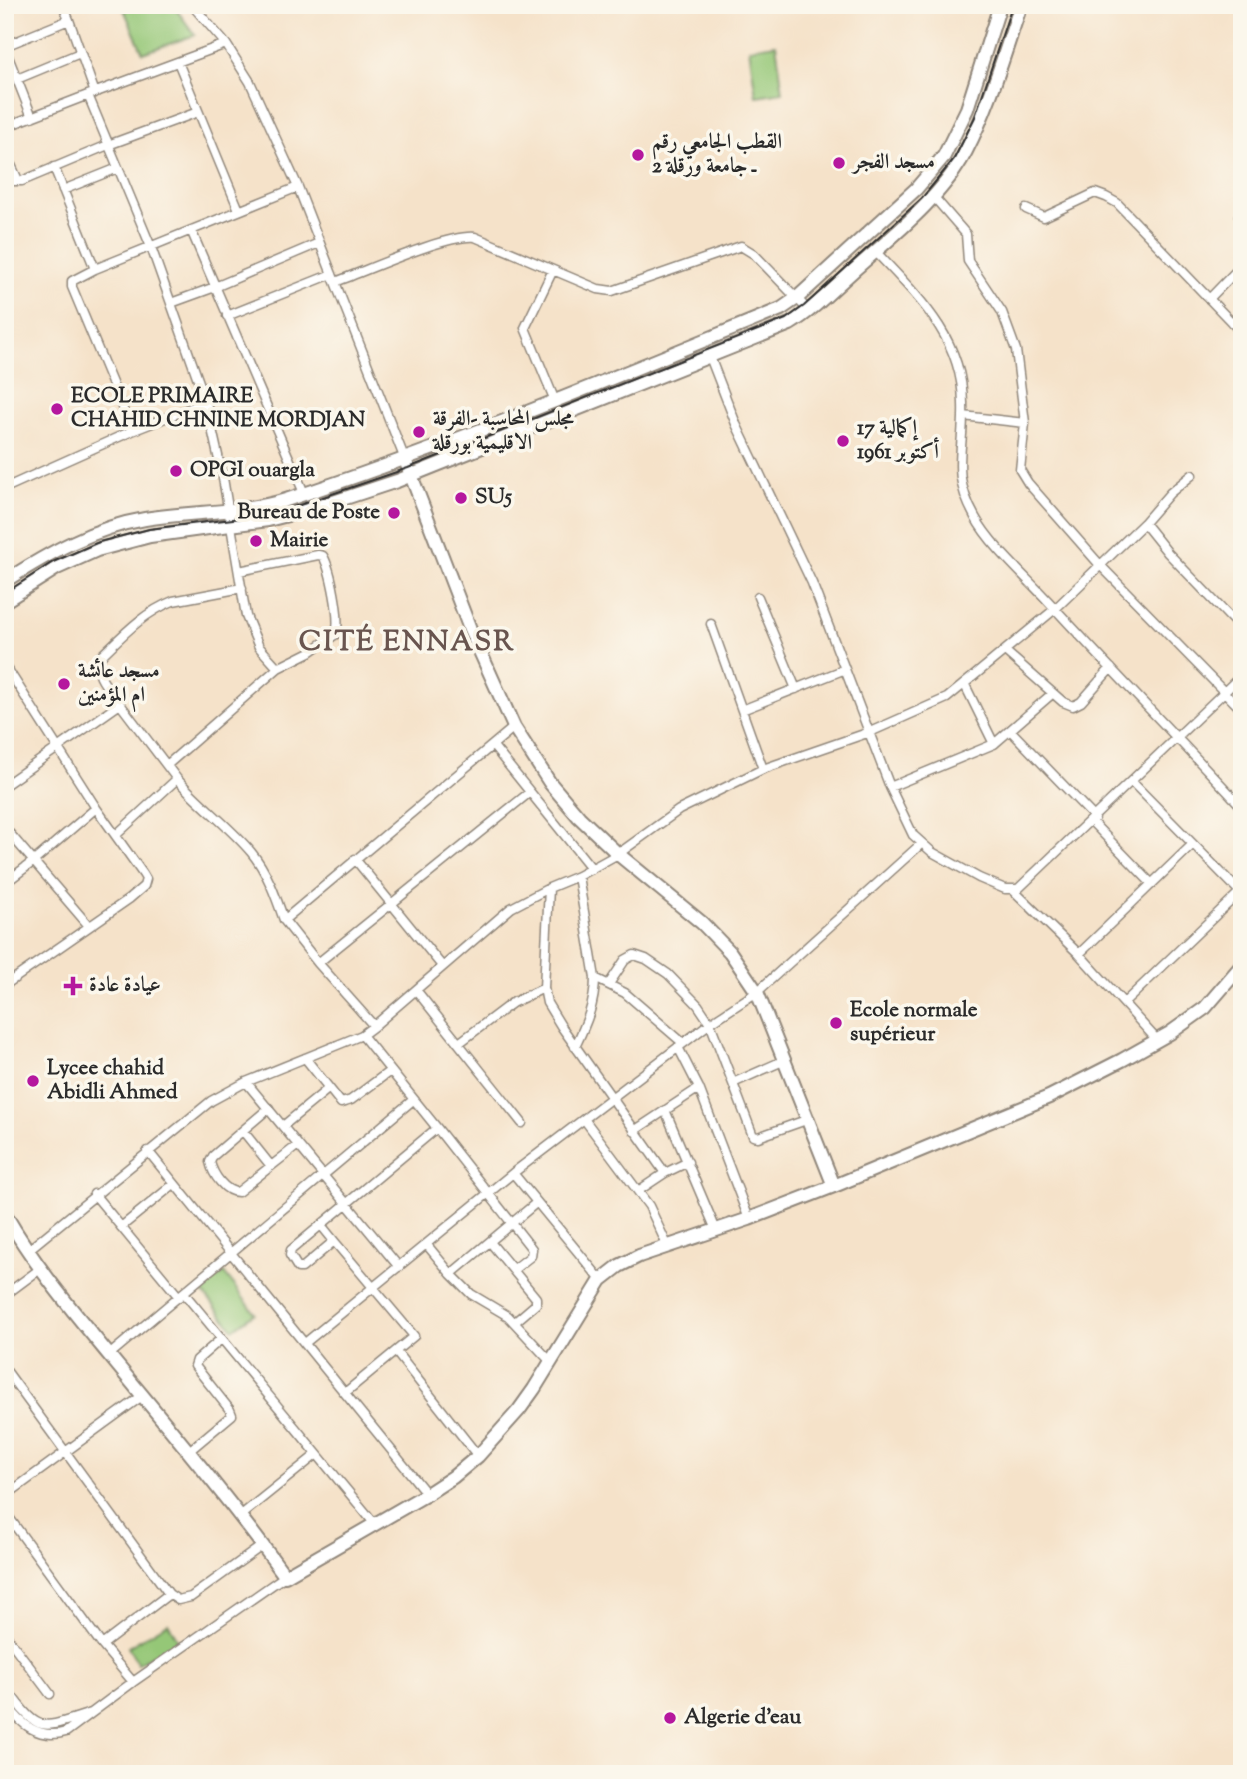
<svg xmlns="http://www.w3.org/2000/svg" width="1247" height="1779" font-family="'Sorts Mill Goudy',Amiri,serif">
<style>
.green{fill:#95c777;stroke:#607951;stroke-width:2}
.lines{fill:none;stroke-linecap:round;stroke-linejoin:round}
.street-casing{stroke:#90867a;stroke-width:11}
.secondary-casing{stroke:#90867a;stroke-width:16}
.street{stroke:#fff;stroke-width:8}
.secondary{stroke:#fff;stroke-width:12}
.tram{stroke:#2b2b2b;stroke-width:2}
.poi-dot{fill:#b5179e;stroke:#fbf7ec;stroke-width:2.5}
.labels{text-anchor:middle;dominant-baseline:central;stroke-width:7;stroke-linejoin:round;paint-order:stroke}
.poi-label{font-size:21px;font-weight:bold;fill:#2b2b2b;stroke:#fbf7ec;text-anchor:start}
.district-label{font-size:28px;font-weight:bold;letter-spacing:2px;fill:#69554f;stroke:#fbf7ec}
</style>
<rect width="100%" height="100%" fill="#fbf7ec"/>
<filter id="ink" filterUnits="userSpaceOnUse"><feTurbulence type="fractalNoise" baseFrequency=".0143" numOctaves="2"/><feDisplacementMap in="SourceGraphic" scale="14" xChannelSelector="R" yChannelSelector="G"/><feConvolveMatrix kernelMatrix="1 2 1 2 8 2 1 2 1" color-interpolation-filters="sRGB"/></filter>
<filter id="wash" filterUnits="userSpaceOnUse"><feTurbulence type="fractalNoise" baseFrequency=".00686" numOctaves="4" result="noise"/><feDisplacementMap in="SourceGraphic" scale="28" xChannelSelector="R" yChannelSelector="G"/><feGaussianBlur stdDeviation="1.57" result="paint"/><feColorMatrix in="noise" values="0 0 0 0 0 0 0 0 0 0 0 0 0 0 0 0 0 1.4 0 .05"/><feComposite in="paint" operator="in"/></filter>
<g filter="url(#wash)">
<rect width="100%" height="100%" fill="#f5e2c9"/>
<path class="green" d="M122,5H173L195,35L143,53Z
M776,44L783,92L756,96L749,48Z
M224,1273L255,1313L233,1329L201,1290Z
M168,1623L178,1640L138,1664L128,1647Z"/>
</g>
<g filter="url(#ink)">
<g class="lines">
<g class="street-casing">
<path id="street" d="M192,5L226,44L250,82L298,187L335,282
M69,20L95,93
M226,44L88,95L151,247L206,402L223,478L246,616L259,647L278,668
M5,46L69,20L63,5
M5,49L32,117
M178,62L239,210
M17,79L80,53
M5,127L88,95
M5,152L17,178L19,181H22L108,145L198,112
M54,167L95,269
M5,181H19
M63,190L118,168
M933,196L966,234L968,261L1002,312L1016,350L1025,423
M1026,209L1044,217L1095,193L1106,197L1117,203L1242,333
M1239,216L1242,219
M191,230L304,493
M875,251C918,297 962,337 963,403C965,451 949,470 975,517C990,545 1026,577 1048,601C1112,671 1178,738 1242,807
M553,270L525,328L555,401
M1209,299L1242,265
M171,303L215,287L319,243
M227,316L332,274
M1232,323L1242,312
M710,357L736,424L812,583L890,787L913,835L932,852L979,878L1005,889H1018L1242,675
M963,416L1025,423L1020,470L1028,483L1100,565L1242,710
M132,431L72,287V281L95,269L298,187
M404,457L335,282C366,271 446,234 475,237L598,289L612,291L741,246L754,254L809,311
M5,488L132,431L206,402
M1144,523L1168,553L1242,630
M758,597L796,689
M711,624L763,769
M1005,651L1063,702L1073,706L1081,702L1111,668
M5,665L96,808L34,861L5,883
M120,704C110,690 92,674 100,657C123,635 143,613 173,601L242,588
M742,710L843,670
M514,727L284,920L318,963L374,1026L511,908L549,888L578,876L618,854L679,810L763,769L870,732L947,698L1055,609L1144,523L1170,493L1192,475
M1011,731L1095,818
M994,744L1053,693
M493,746L592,869
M167,765L278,668L310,652L336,634C341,619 331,570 323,556L318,555L239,571
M177,779C200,805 229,826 251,852C267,871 276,897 284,920
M5,785L120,704L177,779L116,835
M890,787L994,744L965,685
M1091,821L1152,884
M5,828L89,926
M1193,844L1242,894
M355,859L442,966
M549,888L544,988L547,1003L561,1026L665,1173
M1013,890L1079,954L1157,1040
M1079,954L1193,844L1132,782
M318,963L530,792
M595,978L625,993L683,1043
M609,984L625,960L634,955L646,959L668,974L698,1005L710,1023L753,1136L758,1137L809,1119
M5,985L129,899L144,886L146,879L143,874L96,808
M416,990L522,1123
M1124,1003L1240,892
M459,1043L512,1003L544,988
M575,1047C586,1024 595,1004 595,978L578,876
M678,1047L699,1088L749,1219
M305,1058L341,1103L351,1100L390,1071
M246,1082L399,1267
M733,1083L785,1060
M269,1108L213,1156L210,1162C213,1175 225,1192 238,1192L298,1145
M665,1110L716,1230
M584,1119L649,1206L668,1247
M283,1126L328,1089
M437,1128L532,1249L531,1256L513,1270L536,1298V1304L515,1322
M243,1131L271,1166
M634,1131L699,1088
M148,1151L427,1494
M513,1173L601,1280
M638,1191L665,1173L688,1162
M94,1194L179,1297
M321,1225L334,1241L302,1268H298L290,1255L291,1250L437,1128L362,1035
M121,1227L174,1184
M334,1241L414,1336L346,1392
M490,1242L513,1270
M427,1245L451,1274L536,1203
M27,1251L211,1101L246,1082L362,1035L374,1026
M451,1274L471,1294L508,1316L551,1362
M184,1293L374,1523
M5,1295L40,1269
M305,1343L513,1173L710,1023L757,992L921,844
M396,1352L478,1456
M109,1355L413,1100
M5,1369L169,1594
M189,1451L232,1415L230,1410L195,1366L197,1360L221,1339
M5,1496L142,1396
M5,1512L102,1645L133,1682
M240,1516L317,1454
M5,1634L50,1694
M102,1645L169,1594L178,1600L191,1597L263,1545
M5,1687C40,1734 38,1730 91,1713
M5,1703C21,1724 38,1740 66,1732L133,1682L285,1576"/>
</g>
<g class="secondary-casing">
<path id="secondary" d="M404,457L470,629L514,727L550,783L579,817L618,854L702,923L730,952L757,992L834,1186
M5,581C49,553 92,528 145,519C191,511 241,514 286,500C454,445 617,376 781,309L797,298L916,189L944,156L967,109L1000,5
M5,601L57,568L97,550L150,536L268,520L315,508L397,481L790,324C813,310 832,290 852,272C890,238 942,198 966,151C990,105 1004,54 1021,5
M5,1214C35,1266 72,1310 109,1355C169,1428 230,1500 285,1576L427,1494L453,1477L478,1456L519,1410L534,1389L601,1280L619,1266L639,1256L749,1219L834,1186L1049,1097L1122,1060L1170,1033L1205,1008L1242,965"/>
</g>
<use href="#street" class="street"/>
<use href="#secondary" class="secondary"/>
<path class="tram" d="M5,593L53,562L99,542L149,529L258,516L291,508L408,468L786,319L804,306L922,198L954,159L975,117L1012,5"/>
</g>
</g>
<g class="poi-dot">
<circle cx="638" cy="155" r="7"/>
<circle cx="839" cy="163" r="7"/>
<circle cx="57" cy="409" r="7"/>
<circle cx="419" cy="432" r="7"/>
<circle cx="843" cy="441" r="7"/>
<circle cx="176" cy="471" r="7"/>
<circle cx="461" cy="498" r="7"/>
<circle cx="394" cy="513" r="7"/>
<circle cx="256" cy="541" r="7"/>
<circle cx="64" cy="684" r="7"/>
<path d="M69.5 975.5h7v7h7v7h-7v7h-7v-7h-7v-7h7z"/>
<circle cx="836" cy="1023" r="7"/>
<circle cx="33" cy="1081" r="7"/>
<circle cx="670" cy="1718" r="7"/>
</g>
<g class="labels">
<g class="poi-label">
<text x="652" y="143">القطب الجامعي رقم<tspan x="652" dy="24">2 ـ جامعة ورقلة</tspan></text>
<text x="853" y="163">مسجد الفجر</text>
<text x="71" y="397">ECOLE PRIMAIRE<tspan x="71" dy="24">CHAHID CHNINE MORDJAN</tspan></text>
<text x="433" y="420">مجلس المحاسبة -الفرقة<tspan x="433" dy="24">الاقليمية بورقلة</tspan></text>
<text x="857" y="429">إكمالية 17<tspan x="857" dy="24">أكتوبر 1961</tspan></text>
<text x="190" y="471">OPGI ouargla</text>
<text x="475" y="498">SU5</text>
<text x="380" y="513" text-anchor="end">Bureau de Poste</text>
<text x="270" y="541">Mairie</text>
<text x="78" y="672">مسجد عائشة<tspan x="78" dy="24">ام المؤمنين</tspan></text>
<text x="89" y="986">عيادة عادة</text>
<text x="850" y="1011">Ecole normale<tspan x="850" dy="24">supérieur</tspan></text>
<text x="47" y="1069">Lycee chahid<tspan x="47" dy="24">Abidli Ahmed</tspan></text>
<text x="684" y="1718">Algerie d'eau</text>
</g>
<g class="district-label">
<text x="407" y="643">CITÉ ENNASR</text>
</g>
</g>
<rect width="1247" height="1779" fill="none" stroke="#fbf7ec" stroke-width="28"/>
</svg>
